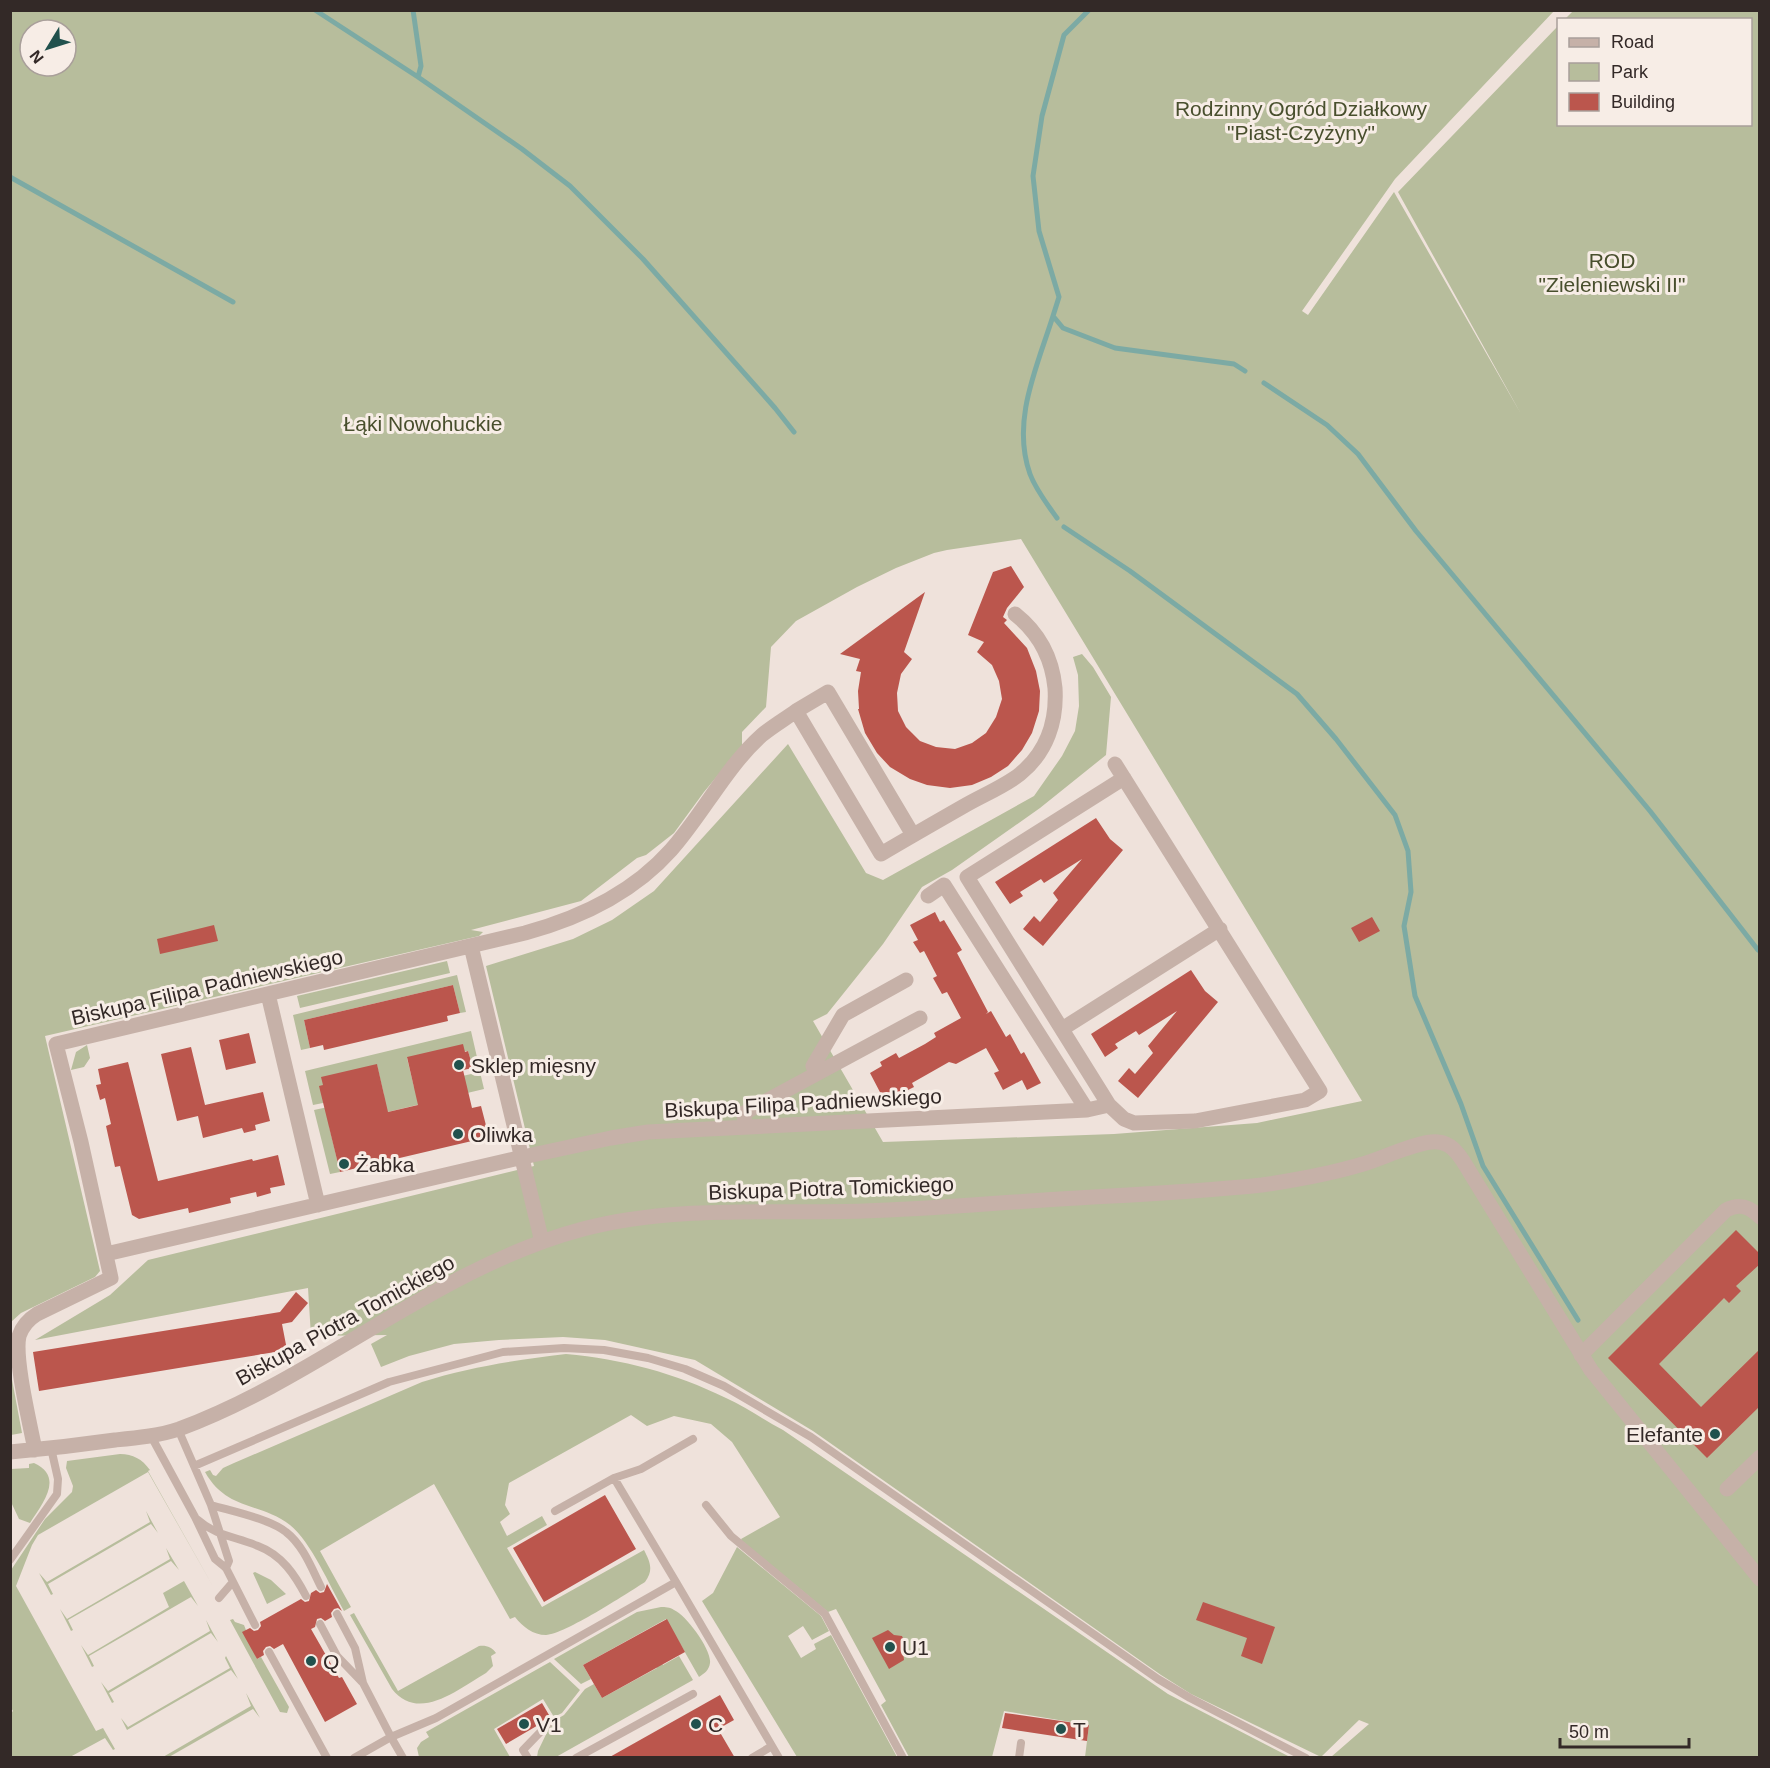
<svg xmlns="http://www.w3.org/2000/svg" width="1770" height="1768" font-family="Arial,sans-serif">
<style>
.green{fill:#b7bd9c;fill-rule:evenodd}
.lines{fill:none;stroke-linecap:round;stroke-linejoin:round}
.stream{stroke:#7caaa4;stroke-width:5}
.building{fill:#bb564d}
.service{stroke:#c6b1a8;stroke-width:8}
.minor{stroke:#c6b1a8;stroke-width:15}
.poi-dot{fill:#21514d;stroke:#f7ede6;stroke-width:2}
.labels{text-anchor:middle;dominant-baseline:central;stroke-width:6;stroke-linejoin:round;paint-order:stroke}
.park-label{font-size:21px;fill:#484f2d;stroke:#f7ede6}
.street-label{font-size:21px;fill:#332927;stroke:#f7ede6}
.poi-label{font-size:21px;fill:#332927;stroke:#f7ede6;text-anchor:start}
</style>
<rect width="100%" height="100%" fill="#efe2db"/>
<path class="green" d="M1574,10L1759,11V1757H1331L1369,1724L1359,1720L1321,1757L1191,1694L1161,1675L813,1431L695,1360L605,1340L563,1337L499,1340L454,1344L409,1356L381,1367L371,1344L387,1335L311,1336L308,1288L35,1340L110,1295L148,1260L534,1166L486,966L573,939L612,920L654,891L788,744L866,873L883,880L1034,796L1062,756L1075,731L1079,706L1078,675L1073,657L1082,654L1093,667L1111,697L1106,755L1040,808L952,870L922,887L883,944L827,1014L813,1021L883,1142L1114,1134L1257,1123L1362,1101L1021,539L947,550L934,553L896,568L857,587L796,621L771,647L766,707L742,732V746L704,792L674,833L646,855L637,858L581,901L471,930L483,932L479,936L45,1036L100,1271L95,1277L21,1313L11,1322V11H1554L1395,179L1302,311L1308,315L1394,192L1521,414L1398,192L1558,26V124H1750V20L1565,19ZM30,30H66V66H30Z
M447,961L450,973L300,1008L297,996Z
M457,975L466,1012L460,1013L453,985L304,1020L310,1048L301,1050L293,1015Z
M471,1031L479,1066L473,1068L468,1051L407,1058L414,1087L480,1072L484,1089L329,1126L340,1172L330,1174L314,1110L384,1095L377,1065L323,1085V1103L313,1105L305,1071Z
M87,1045L90,1058L84,1067L71,1070L76,1052Z
M566,1354C622,1359 675,1373 726,1398C746,1407 764,1420 783,1430L1168,1694L1290,1757H1085L1089,1725L1004,1711L992,1757H909L881,1705L886,1701L836,1609L828,1612L742,1541L741,1539L780,1517L732,1442L711,1424L674,1416L647,1426L631,1415L509,1483L505,1505L510,1514L500,1522L507,1536L542,1516L547,1525L507,1548L542,1607L644,1550C650,1562 654,1570 645,1582C626,1594 565,1634 546,1635C533,1635 523,1627 515,1617L510,1619L434,1484L320,1551L351,1607L344,1611C330,1586 311,1542 290,1525C260,1502 227,1511 205,1472L210,1470L213,1475L216,1476L223,1468L234,1463L422,1382C470,1367 517,1360 566,1354Z
M10,1369L22,1433L11,1435H10Z
M120,1454C133,1454 142,1459 150,1470L148,1471L214,1588L148,1472L38,1535L32,1545L16,1586L96,1731L103,1728L115,1749L113,1750L105,1738L70,1757H11V1713L13,1711L10,1706L11,1570L45,1519L72,1492L73,1486L66,1468L67,1461Z
M34,1463C65,1477 42,1504 30,1523L19,1519L11,1502V1469L29,1468V1464Z
M146,1511L158,1533L151,1524L48,1584L53,1594L51,1595L39,1573L47,1582L150,1522Z
M737,1547L821,1616L829,1631L812,1640L803,1626L788,1636L801,1658L816,1649L814,1644L831,1635L897,1757H797L702,1601L713,1593Z
M166,1548L179,1570L171,1561L68,1620L73,1630L71,1631L60,1609L67,1619L170,1559Z
M255,1572L271,1580L286,1594L267,1604L253,1573Z
M184,1581L198,1606L191,1597L89,1656L94,1666L92,1667L81,1645L88,1655L169,1607L163,1593Z
M661,1607C665,1607 670,1607 674,1610C686,1615 712,1650 710,1663C709,1670 705,1673 699,1677L666,1619L583,1665L591,1679L581,1684L554,1659L637,1612Z
M354,1613L398,1691L479,1646C486,1645 492,1647 496,1653L491,1656L493,1666L486,1673C458,1689 419,1723 392,1689L350,1615Z
M233,1619L235,1622L244,1625L257,1659L261,1657L289,1707L287,1713L280,1712L230,1620Z
M206,1620L218,1642L211,1633L109,1693L114,1702L112,1703L101,1682L108,1691L210,1631Z
M655,1651L663,1665L679,1656L693,1680L556,1757H537L538,1751L552,1722L564,1715L585,1689L594,1684L602,1698L657,1668Z
M226,1656L238,1679L231,1670L127,1730L121,1718L128,1727L230,1668L225,1658Z
M550,1662L580,1690L562,1713L554,1717L543,1699L494,1729L510,1757H516H419L417,1748L421,1742L429,1737L426,1732Z
M246,1693L260,1718L253,1709L169,1757H163L251,1706Z"/>
<g class="lines">
<path class="stream" d="M315,10L418,77L522,149L570,186L643,259L775,408L794,432
M413,10L421,66L418,77
M1089,10L1064,35L1042,116L1033,176L1039,231L1059,297L1053,316L1063,328L1115,348L1234,364L1245,371
M10,177L233,302
M1053,316C1037,367 1011,421 1030,474C1036,490 1047,504 1057,518
M1264,383L1327,425L1358,454L1416,531L1650,811L1758,950
M1064,527L1130,571L1297,694L1336,739L1395,815L1408,851L1411,892L1404,926L1415,996L1461,1104L1483,1166L1578,1320"/>
</g>
<path class="building" d="M1011,566L1024,587L1007,608L1003,617L1007,620L1004,623L1027,648L1036,671L1040,691L1039,711L1032,733L1022,750L1008,766L991,777L972,785L950,788L927,785L910,779L890,767L877,753L865,733L858,709H859L858,691L861,672L856,671L860,659L840,654L925,592L904,652L912,659L901,674L897,693L898,711L906,727L920,741L936,747L955,749L972,743L986,733L996,717L1002,699L999,681L992,665L977,652L984,642L968,635L993,572Z
M1096,818L1110,839L1123,850L1043,946L1023,929L1034,916L1040,922L1058,900L1053,893L1082,859L1044,883L1041,879L1020,892L1023,896L1010,904L995,882Z
M935,912L940,922L944,920L962,950L957,953L988,1012L986,1014L991,1011L1006,1037L1010,1034L1021,1054L1024,1052L1041,1083L1027,1090L1022,1080L1003,1090L994,1073L999,1071L986,1048L956,1064L949,1062L912,1083L914,1087L898,1095L895,1090L882,1096L870,1073L882,1066L880,1062L896,1053L899,1058L925,1044L936,1037L934,1033L961,1018L947,992L942,994L933,978L937,976L924,951L920,953L913,942L918,940L910,925Z
M1372,917L1380,931L1359,942L1351,928Z
M214,925L218,941L160,954L157,939Z
M1191,970L1205,991L1218,1002L1138,1098L1118,1081L1129,1068L1135,1074L1153,1053L1148,1046L1177,1011L1139,1035L1136,1031L1115,1044L1118,1048L1105,1057L1091,1034Z
M453,985L460,1013L447,1016L448,1021L324,1050L323,1045L310,1048L304,1020Z
M249,1033L256,1063L226,1070L219,1040Z
M463,1044L465,1052L468,1051L473,1068L463,1070L472,1108L481,1106L489,1137L340,1172L319,1086L323,1085L321,1077L377,1064L388,1112L418,1105L407,1057Z
M191,1047L205,1105L263,1092L270,1121L255,1125L256,1130L244,1133L242,1128L203,1138L198,1116L177,1121L161,1054Z
M128,1062L158,1181L252,1159L253,1161L278,1155L285,1185L270,1188L271,1193L257,1197L256,1192L230,1198L231,1203L189,1213L188,1208L139,1219L132,1215L120,1166L115,1167L106,1126L111,1124L105,1098L100,1100L96,1085L101,1084L98,1069Z
M1736,1230L1760,1254V1264L1736,1286L1741,1291L1729,1303L1724,1298L1659,1364L1701,1407L1760,1349V1406L1707,1458L1608,1358Z
M296,1292L308,1303L292,1322L282,1324L287,1350L39,1391L33,1352L280,1312Z
M605,1495L636,1549L544,1602L513,1548Z
M327,1584L342,1611L338,1608L334,1609L331,1613L332,1617L325,1621L321,1618L317,1619L315,1627L311,1629L339,1678L342,1677L357,1704L325,1722L283,1644L274,1649L270,1646L266,1647L263,1651L264,1655L257,1659L242,1632L250,1628L254,1631L258,1630L261,1626L260,1622L301,1599L305,1602L309,1601L311,1593L316,1590L320,1593L324,1592Z
M1203,1602L1275,1627L1262,1664L1241,1656L1247,1638L1196,1620Z
M667,1619L685,1652L602,1698L583,1665Z
M888,1630L894,1635L902,1636L905,1643L903,1651L904,1660L889,1669L872,1638Z
M720,1695L734,1720L718,1729L735,1758H608Z
M542,1703L549,1715L540,1724L506,1744L497,1729Z
M1005,1713L1089,1725L1087,1741L1002,1728Z"/>
<g class="lines">
<path class="service" d="M178,1429L211,1505C231,1511 270,1519 286,1532C303,1545 312,1569 321,1587
M151,1436L195,1517L215,1559L226,1568L255,1625
M194,1466L389,1382L503,1352L564,1348L604,1350L648,1358L685,1369L724,1386L811,1437L1158,1679L1190,1698L1306,1758
M614,1478L676,1582
M211,1505L229,1561L226,1568
M706,1505L731,1536L825,1614L903,1758
M555,1511L614,1478L641,1469L693,1439
M198,1520C216,1536 237,1537 258,1546C282,1555 295,1575 306,1596
M10,1560L57,1494L58,1479L51,1448
M219,1598L232,1583
M337,1614L355,1648L363,1683L391,1737L436,1718L676,1582L779,1758
M320,1624L337,1656L362,1682
M269,1652L327,1758
M354,1758L391,1737L403,1758
M528,1758L523,1750L551,1721
M576,1758L693,1694
M752,1758L772,1746
M1019,1758L1021,1743"/>
<path class="minor" d="M796,711L828,692L913,835
M928,896L944,885L1087,1110
M471,946L542,1242
M268,994L318,1205
M1062,1029L1220,929
M817,1073L813,1066L843,1015L906,980
M1109,1105L967,877L1124,778
M745,1127L744,1113L920,1018
M106,1254L523,1157L611,1138L648,1132L1087,1110L1109,1105L1124,1119L1134,1123L1195,1121L1305,1100L1320,1091L1115,764
M1581,1355L1726,1210C1739,1203 1749,1206 1760,1217
M35,1450C30,1424 14,1358 19,1336C22,1327 29,1319 37,1314L111,1278L81,1142L56,1044L525,933C580,918 632,894 671,850C703,814 726,767 762,735C773,726 785,719 796,711L881,854C908,838 936,822 964,806C981,796 1005,786 1020,774C1047,752 1057,721 1055,688C1052,657 1039,633 1015,614
M10,1452C45,1449 80,1445 115,1440C136,1438 158,1436 179,1429C320,1377 436,1268 583,1229C673,1205 771,1214 864,1211C929,1209 994,1203 1060,1199C1127,1195 1195,1192 1262,1185C1296,1180 1330,1174 1363,1164C1381,1159 1420,1140 1438,1142C1450,1143 1457,1152 1463,1161L1591,1370L1760,1579
M1727,1489L1760,1457"/>
</g>
<g class="poi-dot">
<circle cx="459" cy="1065" r="6"/>
<circle cx="458" cy="1134" r="6"/>
<circle cx="344" cy="1164" r="6"/>
<circle cx="1715" cy="1434" r="6"/>
<circle cx="890" cy="1647" r="6"/>
<circle cx="311" cy="1661" r="6"/>
<circle cx="524" cy="1724" r="6"/>
<circle cx="696" cy="1724" r="6"/>
<circle cx="1061" cy="1729" r="6"/>
</g>
<g class="labels">
<g class="park-label">
<text x="1301" y="108">Rodzinny Ogród Działkowy<tspan x="1301" dy="24">"Piast-Czyżyny"</tspan></text>
<text x="1612" y="260">ROD<tspan x="1612" dy="24">"Zieleniewski II"</tspan></text>
<text x="423" y="423">Łąki Nowohuckie</text>
</g>
<g class="street-label">
<text transform="translate(207 987) rotate(-13)">Biskupa Filipa Padniewskiego</text>
<text transform="translate(803 1103) rotate(-3)">Biskupa Filipa Padniewskiego</text>
<text transform="translate(831 1188) rotate(-2)">Biskupa Piotra Tomickiego</text>
<text transform="translate(345 1320) rotate(-29)">Biskupa Piotra Tomickiego</text>
</g>
<g class="poi-label">
<text x="471" y="1065">Sklep mięsny</text>
<text x="470" y="1134">Oliwka</text>
<text x="356" y="1164">Żabka</text>
<text x="1703" y="1434" text-anchor="end">Elefante</text>
<text x="902" y="1647">U1</text>
<text x="323" y="1661">Q</text>
<text x="536" y="1724">V1</text>
<text x="708" y="1724">C</text>
<text x="1073" y="1729">T</text>
</g>
</g>
<rect width="1770" height="1768" fill="none" stroke="#332927" stroke-width="24"/>
<rect x="1557" y="18" width="195" height="108" fill="#f7ede6" stroke="#a99f9a" stroke-width="1.5"/>
<rect x="1569" y="38" width="30" height="9" fill="#c6b1a8" stroke="#a99f9a" stroke-width="1.5"/>
<text x="1611" y="48" font-size="18" fill="#332927">Road</text>
<rect x="1569" y="63" width="30" height="18" fill="#b7bd9c" stroke="#a99f9a" stroke-width="1.5"/>
<text x="1611" y="78" font-size="18" fill="#332927">Park</text>
<rect x="1569" y="93" width="30" height="18" fill="#bb564d" stroke="#a99f9a" stroke-width="1.5"/>
<text x="1611" y="108" font-size="18" fill="#332927">Building</text>
<g transform="translate(48 48) rotate(232)"><circle r="28" fill="#f7ede6" stroke="#a99f9a" stroke-width="1.5"/>
<path d="M0-4.5L10 22L0 15L-10 22Z" fill="#21514d"/>
<text y="-9" font-size="16" font-weight="bold" text-anchor="middle" fill="#332927">N</text>
</g>
<path d="M1560 1738v9h129v-9" fill="none" stroke="#332927" stroke-width="3"/>
<text x="1569" y="1738" font-size="18" fill="#332927" stroke="#f7ede6" stroke-width="4.5" paint-order="stroke">50 m</text>
</svg>
